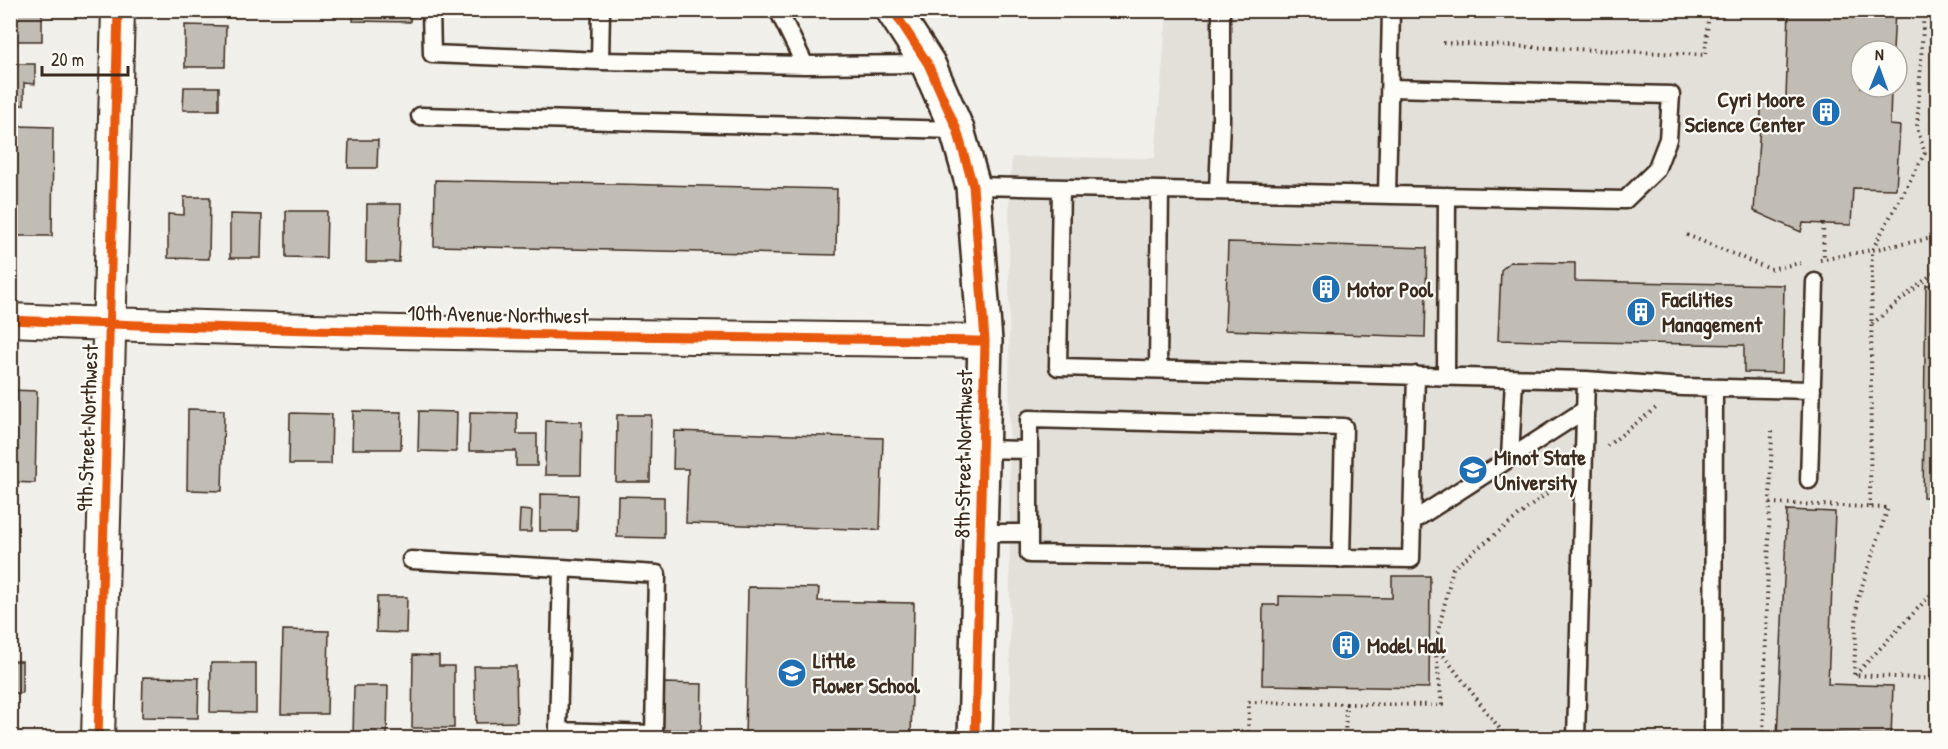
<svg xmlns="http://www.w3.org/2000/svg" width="1948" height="749" font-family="'Patrick Hand',sans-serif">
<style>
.built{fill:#e3e0da;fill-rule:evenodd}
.building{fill:#c1bcb4;stroke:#3b2a1e;stroke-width:1.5}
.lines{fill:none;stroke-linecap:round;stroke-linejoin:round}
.lane-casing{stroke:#3b2a1e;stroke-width:21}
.street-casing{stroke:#3b2a1e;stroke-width:36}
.secondary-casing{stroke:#3b2a1e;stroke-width:38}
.path{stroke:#3b2a1e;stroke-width:4;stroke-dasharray:1.5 4.5;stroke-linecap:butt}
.lane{stroke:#fdfcf7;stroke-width:16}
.street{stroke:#fdfcf7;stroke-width:32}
.secondary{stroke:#fdfcf7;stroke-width:33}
.cycleway-casing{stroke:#fdfcf7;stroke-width:13}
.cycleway{stroke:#e8590c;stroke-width:9}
.labels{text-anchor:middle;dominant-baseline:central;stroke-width:4.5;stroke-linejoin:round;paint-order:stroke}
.poi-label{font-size:22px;font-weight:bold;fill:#3b2a1e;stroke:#fdfcf7;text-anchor:start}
.street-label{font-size:22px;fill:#3b2a1e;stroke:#fdfcf7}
</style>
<rect width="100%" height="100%" fill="#f1efea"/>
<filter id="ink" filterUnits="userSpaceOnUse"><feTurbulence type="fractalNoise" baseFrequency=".0167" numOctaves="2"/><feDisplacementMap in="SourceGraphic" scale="12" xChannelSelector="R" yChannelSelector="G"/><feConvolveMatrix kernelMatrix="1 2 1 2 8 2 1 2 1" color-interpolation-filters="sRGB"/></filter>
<g filter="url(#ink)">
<path class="built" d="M1167,11H1937V738H1060L1010,736L1009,204L1012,157L1155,158ZM1861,51H1897V87H1861Z"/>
<path class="building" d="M10,10H42V41H10Z
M192,10H223V14L192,13Z
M354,10H411L410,22L353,21Z
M1789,10H1895L1893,51H1861V87H1891L1890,125L1900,126L1896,189L1853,188L1851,225L1803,223L1801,232L1754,211L1762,98H1786Z
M185,25L226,26L225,67H185Z
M10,64H35V84L24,83V105H10Z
M184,87H219V110H183Z
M17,126L53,127L52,236H16Z
M349,140H378L377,168H348Z
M435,180L837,189L836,255L434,246Z
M184,197H210L209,259L168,258V214L184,215Z
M367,204H401L399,262H366Z
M286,211H327L326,258L286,257Z
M230,214L262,215L261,258H230Z
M1228,242L1427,248L1425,337L1225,330Z
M1510,262L1575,263V281L1784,285L1782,373L1744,372V345L1498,340L1501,270Z
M1926,285H1938V497H1923Z
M10,390L37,391L35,483L10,482Z
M188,409L224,410L222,491L187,490Z
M353,411L402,412L401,449H352Z
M419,411L457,412L456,452L418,451Z
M470,412L517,413V434H537V466H516V451H469Z
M290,413L332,414L331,464H289Z
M617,415H651L650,482H616Z
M546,421L582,422L581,475H545Z
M674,431L883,438L880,530L686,523L688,469H673Z
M540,494L578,495L577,531H540Z
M618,496L664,497V538L617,537Z
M520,510L532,511L531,532H519Z
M1787,510L1835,512L1828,684L1893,686L1891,736L1827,733L1826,738H1777Z
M1392,576H1430L1429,688L1262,685L1263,605H1279V596L1392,598Z
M748,587L819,588L818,601L914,603L911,738H745Z
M377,597H407L406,633L376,632Z
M283,630L329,631L327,714H281Z
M413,655L439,656V666H454V728H412Z
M10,661H22V693H10Z
M211,663H256V713L210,712Z
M474,666H516L517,722L476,723Z
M143,677L199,678L198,718L142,717Z
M663,683L702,684L701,730H662Z
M354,686H388L387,738H353Z"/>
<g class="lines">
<g class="lane-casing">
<path id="lane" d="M431,10L432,54L600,61
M601,10L600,61L805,65L928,64
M778,10L805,65
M420,116L957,130
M973,186L1625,200L1656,170L1668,139L1671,95L1390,88
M1061,188L1058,367L1586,380L1576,738
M1218,191L1221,122V10
M1387,195L1391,10
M1158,369L1160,190
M1446,376L1447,196
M1586,380L1683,387L1812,390
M982,449L1029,450
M1510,458L1514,379
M1809,480L1815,282
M1411,522L1586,409
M980,533H1029
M1341,559L1344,427L1029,419V554L1411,559L1416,375
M411,560L562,568
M562,568L657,574L654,734L558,731Z
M1713,738L1714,388"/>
</g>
<g class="street-casing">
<path id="street" d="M10,320C335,334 660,336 985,341
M98,738L118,10"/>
</g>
<g class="secondary-casing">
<path id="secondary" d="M893,10L928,64L957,130L973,186L985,341L975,738"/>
</g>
<path class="path" d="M1443,43L1705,55L1709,10
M1925,153L1938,158
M1823,224L1824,259
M1687,235L1770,269L1801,263
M1820,260L1938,237
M1872,324L1938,269
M1607,446L1656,408
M1770,503L1888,508L1857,601L1854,675L1938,679
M1870,507L1872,250L1925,153L1917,128L1924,10
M1436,646L1507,738
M1855,675L1938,587
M1346,704L1442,705L1435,645L1453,568L1561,482
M1248,738L1249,702L1346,704L1345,738
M1763,738L1772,431
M1848,738V734"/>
<use href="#lane" class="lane"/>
<use href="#street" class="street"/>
<use href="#secondary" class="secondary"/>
<g class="cycleway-casing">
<path id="cycleway" d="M893,10L928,64L957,130L973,186L985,341L975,738
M10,320C335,334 660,336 985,341
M98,738L118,10"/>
</g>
<use href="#cycleway" class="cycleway"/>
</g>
</g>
<defs>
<g id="building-disc" transform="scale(1.5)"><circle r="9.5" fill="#1f6fb2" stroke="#fdfcf7"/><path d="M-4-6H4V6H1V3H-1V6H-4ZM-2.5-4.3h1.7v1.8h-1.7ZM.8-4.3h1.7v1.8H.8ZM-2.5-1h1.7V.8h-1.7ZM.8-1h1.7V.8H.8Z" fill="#fff"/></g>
<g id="university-disc" transform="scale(1.5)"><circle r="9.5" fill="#1f6fb2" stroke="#fdfcf7"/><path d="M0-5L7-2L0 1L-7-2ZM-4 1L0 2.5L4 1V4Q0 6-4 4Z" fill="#fff"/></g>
<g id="school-disc" transform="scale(1.5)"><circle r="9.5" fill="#1f6fb2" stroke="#fdfcf7"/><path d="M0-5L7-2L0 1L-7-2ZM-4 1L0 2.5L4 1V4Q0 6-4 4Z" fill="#fff"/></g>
</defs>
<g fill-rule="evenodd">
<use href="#building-disc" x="1826" y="112"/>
<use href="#building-disc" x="1326" y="289"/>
<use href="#building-disc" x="1641" y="312"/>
<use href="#university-disc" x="1473" y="470"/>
<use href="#building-disc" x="1346" y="645"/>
<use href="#school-disc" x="792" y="673"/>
</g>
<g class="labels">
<g class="poi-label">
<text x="1805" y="99" text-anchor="end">Cyri Moore<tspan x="1805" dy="25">Science Center</tspan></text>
<text x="1347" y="289">Motor Pool</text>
<text x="1662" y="299">Facilities<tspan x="1662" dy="25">Management</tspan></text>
<text x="1494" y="457">Minot State<tspan x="1494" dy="25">University</tspan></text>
<text x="1367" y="645">Model Hall</text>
<text x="813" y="660">Little<tspan x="813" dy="25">Flower School</tspan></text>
</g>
<g class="street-label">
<text transform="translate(498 314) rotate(1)">10th Avenue Northwest</text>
<text transform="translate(87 428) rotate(-88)">9th Street Northwest</text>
<text transform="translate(963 454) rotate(-89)">8th Street Northwest</text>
</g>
</g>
<rect width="1948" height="749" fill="none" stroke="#fdfcf7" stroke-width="36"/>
<rect x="18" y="18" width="1912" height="713" fill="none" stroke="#3b2a1e" stroke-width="2" filter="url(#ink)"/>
<g transform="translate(1879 69) rotate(1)"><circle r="28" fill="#fdfcf7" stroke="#afa8a0" stroke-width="1.5"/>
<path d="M0-4.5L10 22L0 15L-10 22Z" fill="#1f6fb2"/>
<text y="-9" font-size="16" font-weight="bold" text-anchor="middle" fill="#3b2a1e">N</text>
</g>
<path d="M42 66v9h86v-9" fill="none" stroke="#3b2a1e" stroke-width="3"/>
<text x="51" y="66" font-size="18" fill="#3b2a1e" stroke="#fdfcf7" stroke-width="4.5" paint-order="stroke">20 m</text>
</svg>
